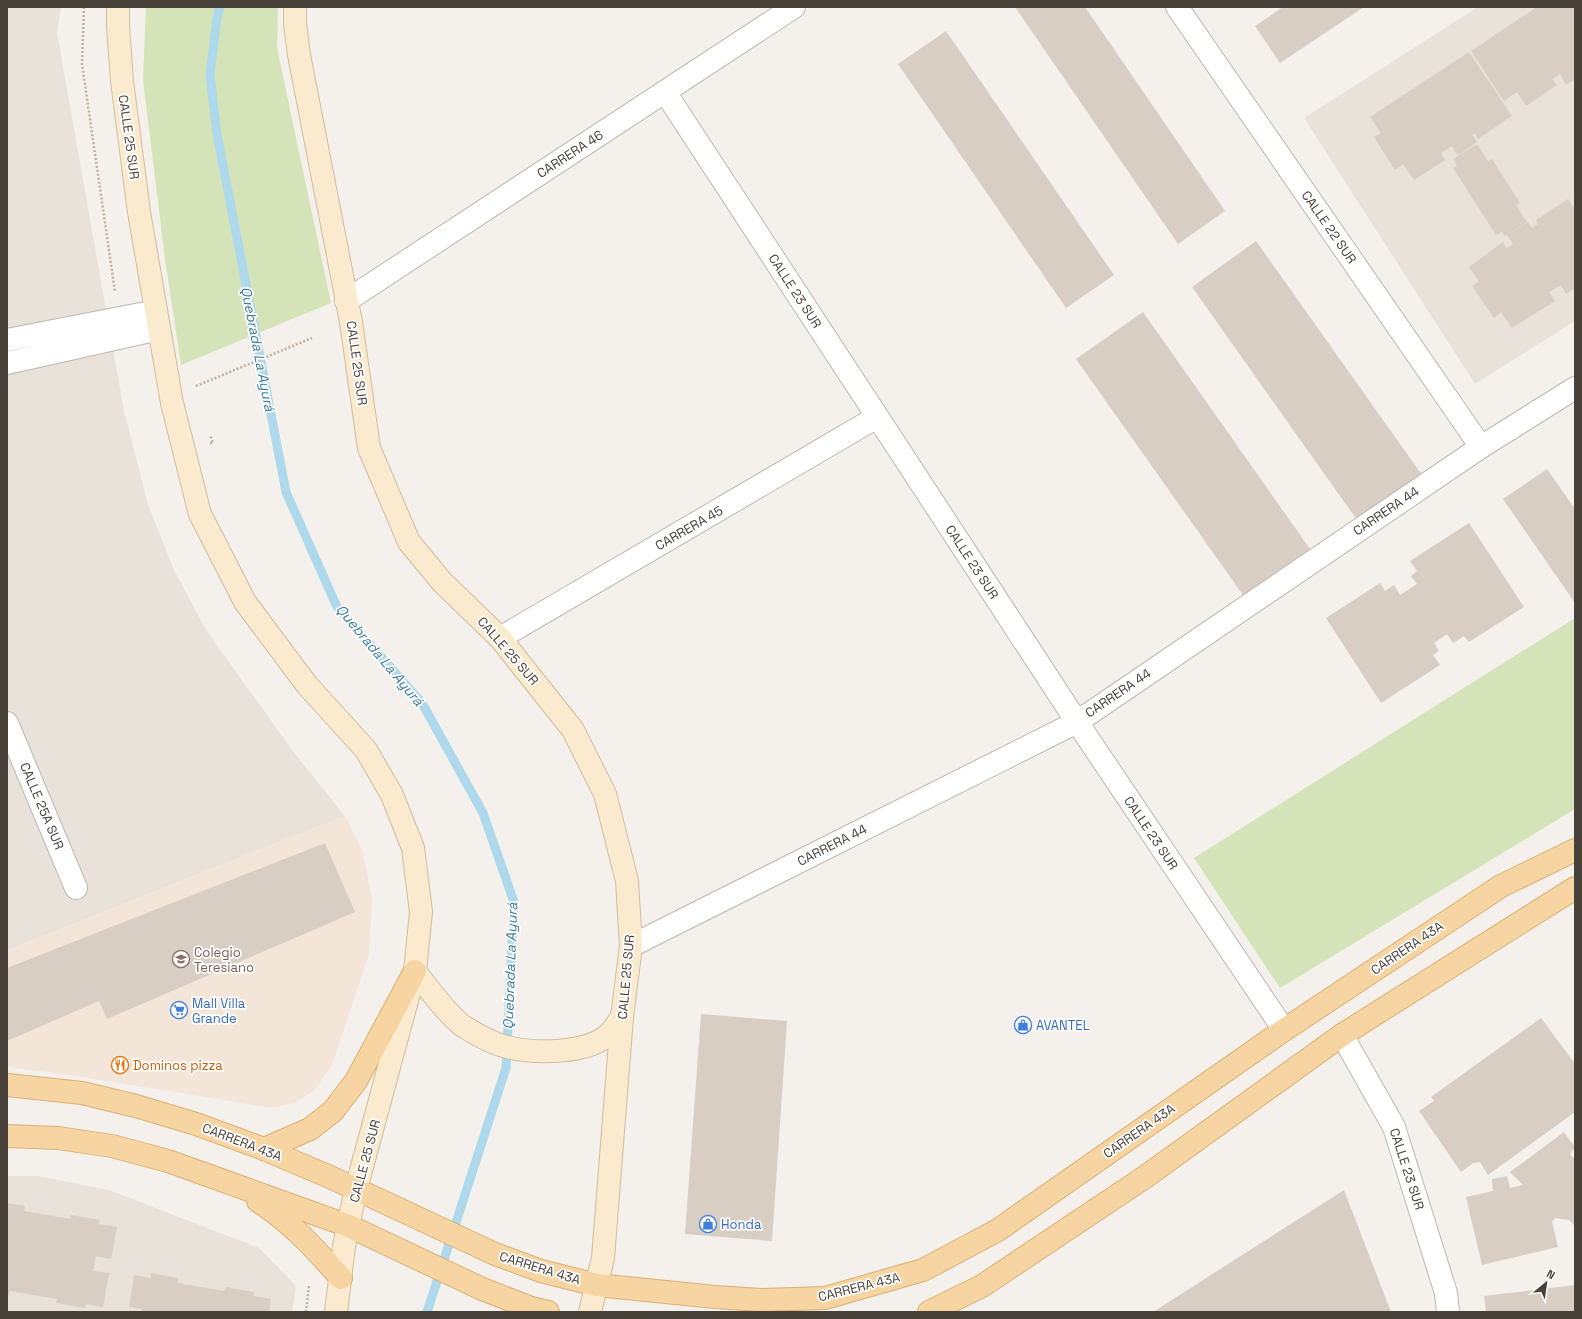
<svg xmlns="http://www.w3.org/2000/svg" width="1582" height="1319" viewBox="0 0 1582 1319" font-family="'Space Grotesk',sans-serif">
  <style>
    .residential { fill: #e8e2da }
    .commercial { fill: #f4e5d9 }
    .green { fill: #d5e4b8 }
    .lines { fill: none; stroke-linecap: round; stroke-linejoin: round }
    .stream { stroke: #aed8eb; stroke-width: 9 }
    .building { fill: #d8cec4 }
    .minor-casing { stroke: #bfb7ae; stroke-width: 24 }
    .secondary-casing { stroke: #cfbd9f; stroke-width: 24 }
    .primary-casing { stroke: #dab073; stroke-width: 24 }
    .path { stroke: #bfb1a1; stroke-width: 2.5; stroke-dasharray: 2 2; stroke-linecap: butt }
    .minor { stroke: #fff; stroke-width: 22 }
    .secondary { stroke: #faebcf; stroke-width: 22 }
    .primary { stroke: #f6d5a3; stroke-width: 22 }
    .labels { text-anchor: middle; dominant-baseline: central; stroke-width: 3.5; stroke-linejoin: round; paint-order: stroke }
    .street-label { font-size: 13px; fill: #484139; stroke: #fff }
    .education-label { font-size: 13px; fill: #785e54; stroke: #fff; text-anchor: start }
    .shop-label { font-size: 13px; fill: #366cbe; stroke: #fff; text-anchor: start }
    .food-label { font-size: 13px; fill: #c56008; stroke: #fff; text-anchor: start }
    .water-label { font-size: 14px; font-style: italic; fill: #377c9c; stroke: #fff }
  </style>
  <rect width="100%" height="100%" fill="#f4f0eb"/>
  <g class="residential">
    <polygon points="7,7 61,7 57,33 124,411 148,505 174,570 206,630 295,754 345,816 7,950"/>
    <polygon points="1478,7 1575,7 1575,321 1475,384 1304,118"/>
    <polygon points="7,1176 39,1176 109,1190 259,1248 296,1286 292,1312 7,1312"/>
  </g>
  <polygon class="commercial" points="345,816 363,852 372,899 369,954 332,1065 314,1091 294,1103 271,1108 70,1075 7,1067 7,950"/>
  <g class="green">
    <polygon points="146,7 278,7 277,48 331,303 181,365 165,259 143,80"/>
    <polygon points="1575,618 1575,809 1280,988 1194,858"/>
  </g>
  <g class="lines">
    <polyline class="stream" points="220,7 217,18 210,75 217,134 286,492 337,607 422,703 483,813 514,902 506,1068 427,1312"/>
  </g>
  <g class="building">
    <polygon points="1015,7 1085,7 1225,211 1178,244"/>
    <polygon points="1283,7 1364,7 1280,63 1255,26"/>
    <polygon points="1537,7 1575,7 1575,79 1566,85 1560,74 1552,79 1557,85 1526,106 1517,92 1504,101 1471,51"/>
    <polygon points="946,31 1114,275 1066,308 898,64"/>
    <polygon points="1469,52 1512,116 1478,139 1475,133 1472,135 1477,142 1458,155 1452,146 1441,153 1445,160 1414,180 1403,164 1395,170 1374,137 1381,133 1370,117"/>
    <polygon points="1477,144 1488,161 1492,159 1520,203 1516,205 1527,222 1505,236 1502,232 1496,235 1453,168 1457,166 1453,159"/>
    <polygon points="1568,199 1575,210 1575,288 1566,294 1561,285 1549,292 1555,301 1512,328 1501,312 1494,318 1472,286 1479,281 1469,267 1503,242 1506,248 1513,244 1507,235 1528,222 1532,228 1538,224 1536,220"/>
    <polygon points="1256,241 1422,475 1357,520 1192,287"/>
    <polygon points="1143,312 1310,549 1243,595 1076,359"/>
    <polygon points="1547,469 1575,509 1575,603 1503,499"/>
    <polygon points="1469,523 1524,607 1469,642 1464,636 1453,643 1447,634 1434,643 1439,651 1433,655 1440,665 1381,703 1326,618 1380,583 1385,591 1394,585 1400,595 1417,584 1411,576 1417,571 1410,561"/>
    <polygon points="325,843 355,912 107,1019 99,1001 7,1041 7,968"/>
    <polygon points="701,1014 787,1021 772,1241 685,1234"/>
    <polygon points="1541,1018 1575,1064 1575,1112 1488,1175 1480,1162 1473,1163 1461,1172 1419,1111 1434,1101 1431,1097"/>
    <polygon points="1564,1132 1575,1147 1570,1154 1575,1160 1575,1226 1569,1220 1556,1218 1552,1221 1558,1247 1482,1265 1466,1197 1493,1191 1492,1179 1507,1176 1510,1188 1523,1185 1510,1172"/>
    <polygon points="1344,1190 1391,1312 1153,1312"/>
    <polygon points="7,1203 25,1206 24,1211 70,1219 71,1215 100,1220 99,1224 117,1227 111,1259 96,1256 93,1271 109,1273 103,1307 86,1304 85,1308 56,1303 57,1299 10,1291 9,1295 7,1294"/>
    <polygon points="151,1273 178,1278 178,1283 224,1291 226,1287 254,1292 254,1296 271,1299 269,1312 141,1312 142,1309 129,1307 134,1275 150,1278"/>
    <polygon points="1575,1285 1575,1312 1486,1312 1484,1296"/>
  </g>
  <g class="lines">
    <g class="minor-casing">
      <g id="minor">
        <polyline points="1177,7 1481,447"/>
        <polyline points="665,92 1077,722 1284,1030"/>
        <polyline points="346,301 794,7"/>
        <polyline points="7,340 156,311"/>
        <polyline points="7,363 159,329"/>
        <polyline points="500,638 877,417"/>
        <polyline points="7,723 76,888"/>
        <polyline points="631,946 1077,722 1481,447 1575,388"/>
        <polyline points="1342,1035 1394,1127 1446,1293 1448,1312"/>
      </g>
    </g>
    <g class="secondary-casing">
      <g id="secondary">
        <polyline points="118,7 118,26 122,81 139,212 172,403 200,514 245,602 307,685 366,750 392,795 413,848 421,912 415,971 356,1189 344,1246 336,1312"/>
        <polyline points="295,7 295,24 299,55 351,322 369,448 409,542 442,582 500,638 573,730 605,794 627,881 631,946 622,1017 603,1258 590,1312"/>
        <path d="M415 971C427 987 447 1014 463 1026 474 1033 494 1044 507 1047 534 1054 588 1054 609 1034 614 1029 618 1022 622 1017"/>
      </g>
    </g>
    <g class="primary-casing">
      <g id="primary">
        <polyline points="7,1085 82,1093 136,1106 196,1124 264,1149 330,1177 495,1254 541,1271 597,1285 715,1297 761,1300 825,1298 923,1270 998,1230 1284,1030 1501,886 1575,850"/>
        <polyline points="7,1136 58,1138 112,1146 168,1161 349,1226 480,1288 531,1308 548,1312"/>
        <polyline points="264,1149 310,1129 333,1111 356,1081 415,971"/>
        <path d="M258 1201C290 1221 316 1250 341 1278"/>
        <polyline points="929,1312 982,1286 1145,1177 1342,1035 1575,888"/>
      </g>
    </g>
    <g class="path">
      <polyline points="84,7 82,64 115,292"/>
      <polyline points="196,386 312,338"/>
      <polyline points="210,443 213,443 210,435"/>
      <polyline points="306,1312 309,1285"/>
    </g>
    <use href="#minor" class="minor"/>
    <use href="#secondary" class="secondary"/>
    <use href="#primary" class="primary"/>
  </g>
  <defs>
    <g id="school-ring" transform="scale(0.9)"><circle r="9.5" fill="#fff" stroke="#8d6e63" stroke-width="1.5"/><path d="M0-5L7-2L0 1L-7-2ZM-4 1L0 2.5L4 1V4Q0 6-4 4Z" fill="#8d6e63"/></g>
    <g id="supermarket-ring" transform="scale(0.9)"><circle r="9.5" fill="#fff" stroke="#3f7fe0" stroke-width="1.5"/><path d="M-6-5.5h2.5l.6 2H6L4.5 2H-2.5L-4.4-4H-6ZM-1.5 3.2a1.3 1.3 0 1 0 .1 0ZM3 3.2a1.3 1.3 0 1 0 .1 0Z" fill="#3f7fe0"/></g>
    <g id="shop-ring" transform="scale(0.9)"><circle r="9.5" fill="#fff" stroke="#3f7fe0" stroke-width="1.5"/><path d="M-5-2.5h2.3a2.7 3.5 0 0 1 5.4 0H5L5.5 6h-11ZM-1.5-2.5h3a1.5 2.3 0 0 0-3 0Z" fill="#3f7fe0"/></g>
    <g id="restaurant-ring" transform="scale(0.9)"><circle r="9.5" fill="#fff" stroke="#e8710a" stroke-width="1.5"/><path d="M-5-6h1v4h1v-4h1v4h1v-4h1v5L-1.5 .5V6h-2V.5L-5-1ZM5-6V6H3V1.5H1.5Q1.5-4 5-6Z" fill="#e8710a"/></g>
  </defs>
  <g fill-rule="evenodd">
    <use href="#school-ring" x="181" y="959"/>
    <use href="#supermarket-ring" x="179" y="1010"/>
    <use href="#shop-ring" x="1023" y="1025"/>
    <use href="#restaurant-ring" x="120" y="1065"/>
    <use href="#shop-ring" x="708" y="1224"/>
  </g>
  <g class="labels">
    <g class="street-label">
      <text transform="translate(129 137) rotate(82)">CALLE 25 SUR</text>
      <text transform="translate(570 154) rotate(-33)">CARRERA 46</text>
      <text transform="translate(1329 227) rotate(55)">CALLE 22 SUR</text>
      <text transform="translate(795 291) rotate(57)">CALLE 23 SUR</text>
      <text transform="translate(357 363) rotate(82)">CALLE 25 SUR</text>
      <text transform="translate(1386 511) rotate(-34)">CARRERA 44</text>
      <text transform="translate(689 528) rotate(-30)">CARRERA 45</text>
      <text transform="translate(972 562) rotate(57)">CALLE 23 SUR</text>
      <text transform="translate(508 651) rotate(49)">CALLE 25 SUR</text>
      <text transform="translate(1118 693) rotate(-34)">CARRERA 44</text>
      <text transform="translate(42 806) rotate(67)">CALLE 25A SUR</text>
      <text transform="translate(1151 833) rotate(56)">CALLE 23 SUR</text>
      <text transform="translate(832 845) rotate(-27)">CARRERA 44</text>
      <text transform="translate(1407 948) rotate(-34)">CARRERA 43A</text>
      <text transform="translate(626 977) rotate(-85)">CALLE 25 SUR</text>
      <text transform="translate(1139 1131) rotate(-35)">CARRERA 43A</text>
      <text transform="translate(242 1142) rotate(21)">CARRERA 43A</text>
      <text transform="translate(365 1161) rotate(-75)">CALLE 25 SUR</text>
      <text transform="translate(1407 1169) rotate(72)">CALLE 23 SUR</text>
      <text transform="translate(540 1268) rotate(17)">CARRERA 43A</text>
      <text transform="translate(859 1287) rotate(-14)">CARRERA 43A</text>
    </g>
    <g class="education-label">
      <text x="194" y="952">Colegio<tspan x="194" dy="15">Teresiano</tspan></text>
    </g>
    <g class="shop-label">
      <text x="192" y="1003">Mall Villa<tspan x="192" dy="15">Grande</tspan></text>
      <text x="1036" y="1025">AVANTEL</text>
      <text x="721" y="1224">Honda</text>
    </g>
    <g class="food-label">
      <text x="133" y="1065">Dominos pizza</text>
    </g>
    <g class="water-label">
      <text transform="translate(258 349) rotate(79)">Quebrada La Ayurá</text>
      <text transform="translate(380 655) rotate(50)">Quebrada La Ayurá</text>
      <text transform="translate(510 966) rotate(-88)">Quebrada La Ayurá</text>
    </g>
  </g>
  <rect width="1582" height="1319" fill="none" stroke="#484139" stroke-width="16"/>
  <g transform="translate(1546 1283) rotate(29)" stroke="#ffffff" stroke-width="3" paint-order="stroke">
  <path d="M0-3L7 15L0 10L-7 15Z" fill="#484139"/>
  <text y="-6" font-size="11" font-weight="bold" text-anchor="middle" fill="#484139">N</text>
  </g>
</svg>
